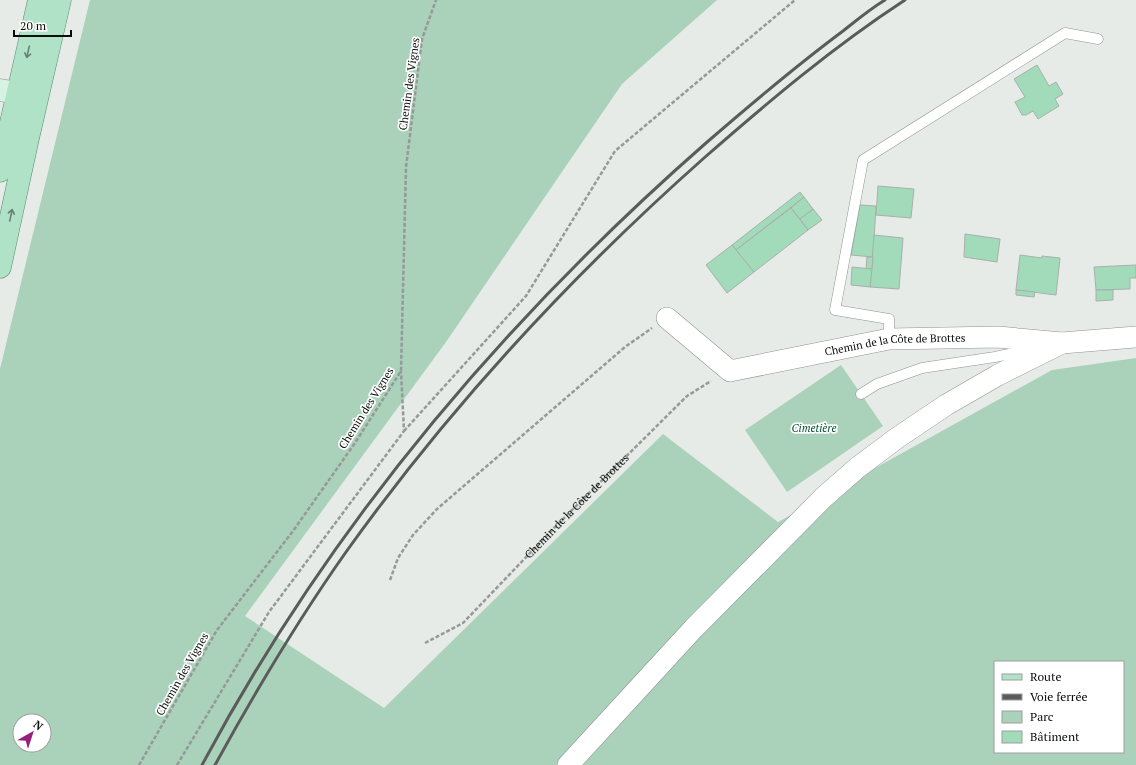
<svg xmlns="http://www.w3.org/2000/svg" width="1136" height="765" viewBox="0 0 1136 765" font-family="'PT Serif',serif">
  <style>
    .green { fill: #aad1ba; fill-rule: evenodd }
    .building { fill: #a1dbb9; stroke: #a9afab }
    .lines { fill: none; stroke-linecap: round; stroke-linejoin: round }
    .lane-casing { stroke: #8e9490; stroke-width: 11 }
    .street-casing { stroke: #8e9490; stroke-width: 22 }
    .secondary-casing { stroke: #8e9490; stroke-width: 23 }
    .primary-casing { stroke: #528b6c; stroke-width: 23 }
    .path { stroke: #959997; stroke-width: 2.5; stroke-dasharray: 4 2; stroke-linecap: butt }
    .lane { stroke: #fff; stroke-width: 10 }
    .street { stroke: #fff; stroke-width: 21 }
    .secondary { stroke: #d7f1e2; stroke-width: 22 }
    .primary { stroke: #afe2c6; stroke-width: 22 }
    .rail { stroke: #595c5a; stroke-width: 3 }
    .oneway { stroke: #658272 }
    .labels { text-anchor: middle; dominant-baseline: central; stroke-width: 3.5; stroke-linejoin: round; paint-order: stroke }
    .street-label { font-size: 11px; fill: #0b0d0c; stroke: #fff }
    .park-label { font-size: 11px; font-style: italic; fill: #054f31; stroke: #fff }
  </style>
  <rect width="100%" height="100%" fill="#e6ebe8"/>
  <g class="green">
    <path d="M90 0H717L622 84 446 342 245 616 384 708 663 434 778 522 1052 370 1136 358V765H0V369ZM995 662H1123V752H995ZM20 721H44V745H20Z"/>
    <polygon points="841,365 883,426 787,492 745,430"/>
  </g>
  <g class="building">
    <polygon points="1037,65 1049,86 1056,82 1063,94 1055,99 1059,106 1038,119 1033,111 1026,115 1022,115 1015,102 1025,97 1014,79"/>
    <polygon points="878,186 914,189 911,218 876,215"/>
    <polygon points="800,192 804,197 736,250 732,245"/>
    <polygon points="804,197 813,209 800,219 791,208"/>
    <polygon points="860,205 876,206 873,257 851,255"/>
    <polygon points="791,208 808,230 754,272 736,250"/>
    <polygon points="813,209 822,220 808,230 800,219"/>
    <polygon points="965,234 1000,239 997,262 964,257"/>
    <polygon points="874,235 903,238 899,289 870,287"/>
    <polygon points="732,245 754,272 727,293 706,265"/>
    <polygon points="1020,255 1042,258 1042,256 1060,258 1056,295 1016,290"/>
    <polygon points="867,257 873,257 872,269 866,269"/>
    <polygon points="1136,265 1136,278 1130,278 1130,289 1096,290 1094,267"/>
    <polygon points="852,267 872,269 870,287 851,285"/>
    <polygon points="1016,290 1035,292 1034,297 1016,295"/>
    <polygon points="1096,290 1113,290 1113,300 1096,301"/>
  </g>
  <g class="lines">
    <g class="lane-casing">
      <g id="lane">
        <polyline points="889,339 889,319 835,310 863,160 1065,33 1098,39"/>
        <polyline points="861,394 877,384 922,368 995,357 1037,348"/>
      </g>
    </g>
    <g class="street-casing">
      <g id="street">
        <path id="s2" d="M667 318 730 371 889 339 998 337 1062 343 1136 337"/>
        <polyline points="568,765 694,628 824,497 857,468 897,438 946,405 998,375 1062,343"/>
      </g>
    </g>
    <g class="secondary-casing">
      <polyline id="secondary" points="0,90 36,96"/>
    </g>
    <g class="primary-casing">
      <g id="primary">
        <polyline points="0,171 39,0"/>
        <polyline points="0,267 28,138 60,0"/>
      </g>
    </g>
    <g class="path">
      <polyline points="404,431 526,296 615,151 795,0"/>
      <polyline points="390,580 398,558 413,535 437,509 625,347 652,328"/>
      <path id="s1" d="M425 643 463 623 556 526 687 396 711 381"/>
      <polyline points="139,765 217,630 293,531 355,443 401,371 406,167 422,39 436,0"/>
      <polyline points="177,765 269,612 404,431 401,371"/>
    </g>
    <use href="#lane" class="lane"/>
    <use href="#street" class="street"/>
    <use href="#secondary" class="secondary"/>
    <use href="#primary" class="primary"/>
    <g class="rail">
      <path d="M202 765C329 527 504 320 706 143 751 104 796 66 843 31 857 20 870 9 885 0"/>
      <path d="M215 765C255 692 298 620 346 552 449 408 571 276 704 158 768 102 833 47 905 0"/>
    </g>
  </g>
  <defs><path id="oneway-shaft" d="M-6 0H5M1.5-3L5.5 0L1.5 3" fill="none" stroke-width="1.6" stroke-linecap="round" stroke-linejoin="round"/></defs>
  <g class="oneway">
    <use href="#oneway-shaft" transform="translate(28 52) rotate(103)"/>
    <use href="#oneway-shaft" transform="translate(11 215) rotate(-78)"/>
  </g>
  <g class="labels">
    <g class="street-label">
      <text transform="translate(409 84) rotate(-82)">Chemin des Vignes</text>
      <text stroke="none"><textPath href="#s2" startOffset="250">Chemin de la Côte de Brottes</textPath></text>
      <text transform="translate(366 408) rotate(-58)">Chemin des Vignes</text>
      <text stroke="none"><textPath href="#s1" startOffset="206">Chemin de la Côte de Brottes</textPath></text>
      <text transform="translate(182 674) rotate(-60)">Chemin des Vignes</text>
    </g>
    <g class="park-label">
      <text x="814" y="428">Cimetière</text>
    </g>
  </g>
  <rect x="994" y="661" width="130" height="92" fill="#ffffff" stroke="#9d9e9e"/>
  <rect x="1002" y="674" width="20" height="6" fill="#afe2c6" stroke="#9d9e9e"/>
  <text x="1030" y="681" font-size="12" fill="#0b0d0c">Route</text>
  <rect x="1002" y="694" width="20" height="6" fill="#595c5a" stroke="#9d9e9e"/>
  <text x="1030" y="701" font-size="12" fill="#0b0d0c">Voie ferrée</text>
  <rect x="1002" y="711" width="20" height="12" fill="#aad1ba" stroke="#9d9e9e"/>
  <text x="1030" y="721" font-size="12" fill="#0b0d0c">Parc</text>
  <rect x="1002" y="731" width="20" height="12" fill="#a1dbb9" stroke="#9d9e9e"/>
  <text x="1030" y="741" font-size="12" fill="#0b0d0c">Bâtiment</text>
  <g transform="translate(32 733) rotate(39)"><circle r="19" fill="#ffffff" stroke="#9d9e9e"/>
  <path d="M0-3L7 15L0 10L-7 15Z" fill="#96207c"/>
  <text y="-6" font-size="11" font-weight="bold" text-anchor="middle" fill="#0b0d0c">N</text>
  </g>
  <path d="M14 30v6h57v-6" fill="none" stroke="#0b0d0c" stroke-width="2"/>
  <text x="20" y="30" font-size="12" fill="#0b0d0c" stroke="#ffffff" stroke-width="3" paint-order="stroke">20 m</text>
</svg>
